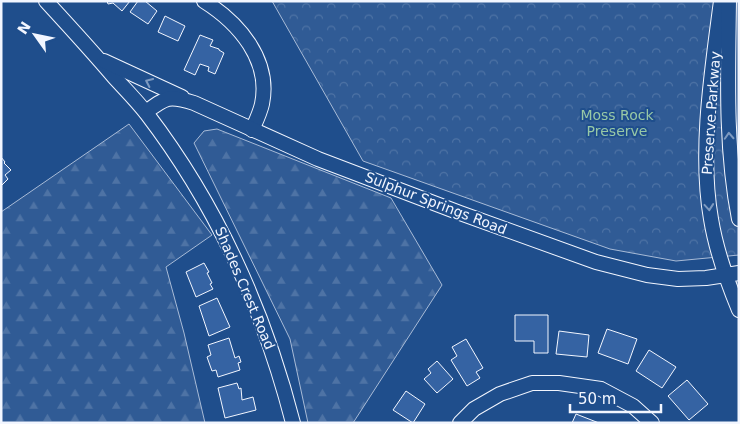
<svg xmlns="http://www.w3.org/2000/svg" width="740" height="424" viewBox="0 0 740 424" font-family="'DejaVu Sans',sans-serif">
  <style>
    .forest { fill: url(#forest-firs); stroke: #a8bbd7 }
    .park { fill: url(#park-crowns); stroke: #a8bbd7 }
    .building { fill: #3563a3; stroke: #f2f6ff }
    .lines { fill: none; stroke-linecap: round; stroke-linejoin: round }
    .minor-casing { stroke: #f2f6ff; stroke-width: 16 }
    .minor { stroke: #1f4e8c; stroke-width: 14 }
    .oneway { stroke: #7e9ac0 }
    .labels { text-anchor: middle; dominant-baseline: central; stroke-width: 4; stroke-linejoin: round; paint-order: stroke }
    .street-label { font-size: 14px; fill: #f2f6ff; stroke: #1f4e8c }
    .park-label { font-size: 14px; fill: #97c8a6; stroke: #1f4e8c }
  </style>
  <defs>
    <pattern id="forest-firs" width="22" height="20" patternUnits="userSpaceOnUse" patternTransform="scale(1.25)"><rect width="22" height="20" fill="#305b95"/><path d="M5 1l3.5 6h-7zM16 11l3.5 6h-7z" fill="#4e73a5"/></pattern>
    <pattern id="park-crowns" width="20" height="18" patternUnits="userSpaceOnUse" patternTransform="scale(1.25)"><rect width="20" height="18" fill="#305b95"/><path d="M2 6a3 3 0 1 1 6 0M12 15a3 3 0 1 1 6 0" fill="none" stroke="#4e73a5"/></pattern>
  </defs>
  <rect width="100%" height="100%" fill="#1f4e8c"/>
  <g class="forest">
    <polygon points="129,124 212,235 166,267 184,333 205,423 1,423 1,212"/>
    <polygon points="217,129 391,198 442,285 353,423 308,423 290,339 194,143 204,131"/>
  </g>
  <polygon class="park" points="272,1 739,1 739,255 676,261 610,249 363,161"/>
  <g class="building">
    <polygon points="107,1 130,1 122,11 113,3 108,4"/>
    <polygon points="138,1 145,1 157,11 148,24 130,12"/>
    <polygon points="165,16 185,26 178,41 158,32"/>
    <polygon points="200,35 213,40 210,46 219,49 219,50 224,53 215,74 208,71 209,67 200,64 195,75 184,70"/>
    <polygon points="1,157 5,162 4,163 11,170 5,175 8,179 1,186"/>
    <polygon points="204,263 209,272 207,273 212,283 210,284 213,289 196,297 186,272"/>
    <polygon points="217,298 230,327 209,336 199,306"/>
    <polygon points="515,315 548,315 548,353 534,353 534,341 515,341"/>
    <polygon points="607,329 637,339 628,364 598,353"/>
    <polygon points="559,331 589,335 587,357 556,354"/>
    <polygon points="229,338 235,358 239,356 241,362 238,363 240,370 218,377 216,370 212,371 207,357 211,355 208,345"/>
    <polygon points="466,339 483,368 476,372 480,378 467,386 451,360 457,356 452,347"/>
    <polygon points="649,350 676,367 662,388 636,371"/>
    <polygon points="437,361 453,379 437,393 424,379 431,373 428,369"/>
    <polygon points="687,380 708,404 689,420 668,396"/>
    <polygon points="237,383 239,389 241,388 242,400 253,397 256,410 225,418 218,388"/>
    <polygon points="406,391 425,404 413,423 393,410"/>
    <polygon points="576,414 599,423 572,423"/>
  </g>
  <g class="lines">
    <g class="minor-casing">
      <g id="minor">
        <path d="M46 1C69 26 92 51 114 77 125 89 137 101 147 114 218 207 264 310 293 423"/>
        <path d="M204 1C239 23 271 60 262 104 260 113 256 121 252 130"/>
        <path d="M721 1C712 70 699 151 711 219 716 250 727 281 739 310"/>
        <path d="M729 1C728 74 725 147 739 219"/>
        <polyline points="104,61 182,97"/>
        <path d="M146 112C166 97 169 95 194 103L318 159 460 213 596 262 647 275 678 279 706 278 739 273"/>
        <polyline points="460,423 474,409 500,394 532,383 559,383 601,389 633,406 652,423"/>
      </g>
    </g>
    <use href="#minor" class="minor"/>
  </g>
  <defs><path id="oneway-chevron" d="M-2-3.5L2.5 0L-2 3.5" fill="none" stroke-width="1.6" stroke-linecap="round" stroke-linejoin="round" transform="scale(1.25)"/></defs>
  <g class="oneway">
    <use href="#oneway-chevron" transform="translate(149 82) rotate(-155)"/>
    <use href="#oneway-chevron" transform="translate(729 136) rotate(-93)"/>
    <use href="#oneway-chevron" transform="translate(709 207) rotate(85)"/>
  </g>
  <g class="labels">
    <g class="street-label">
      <text transform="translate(711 113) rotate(-86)">Preserve Parkway</text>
      <text transform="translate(436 203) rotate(21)">Sulphur Springs Road</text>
      <text transform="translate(245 288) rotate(67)">Shades Crest Road</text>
    </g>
    <g class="park-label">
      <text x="617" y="115">Moss Rock<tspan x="617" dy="16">Preserve</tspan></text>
    </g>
  </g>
  <rect width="740" height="424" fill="none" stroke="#f2f6ff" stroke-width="5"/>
  <g transform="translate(35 35) rotate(303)" stroke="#1f4e8c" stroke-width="4" paint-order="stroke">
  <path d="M0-4L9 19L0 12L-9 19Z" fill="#f2f6ff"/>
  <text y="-8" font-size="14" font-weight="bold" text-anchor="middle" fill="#f2f6ff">N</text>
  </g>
  <path d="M570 404v8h91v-8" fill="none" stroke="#f2f6ff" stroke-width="2.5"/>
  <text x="578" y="404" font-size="15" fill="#f2f6ff" stroke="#1f4e8c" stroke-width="4" paint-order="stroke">50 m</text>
</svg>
